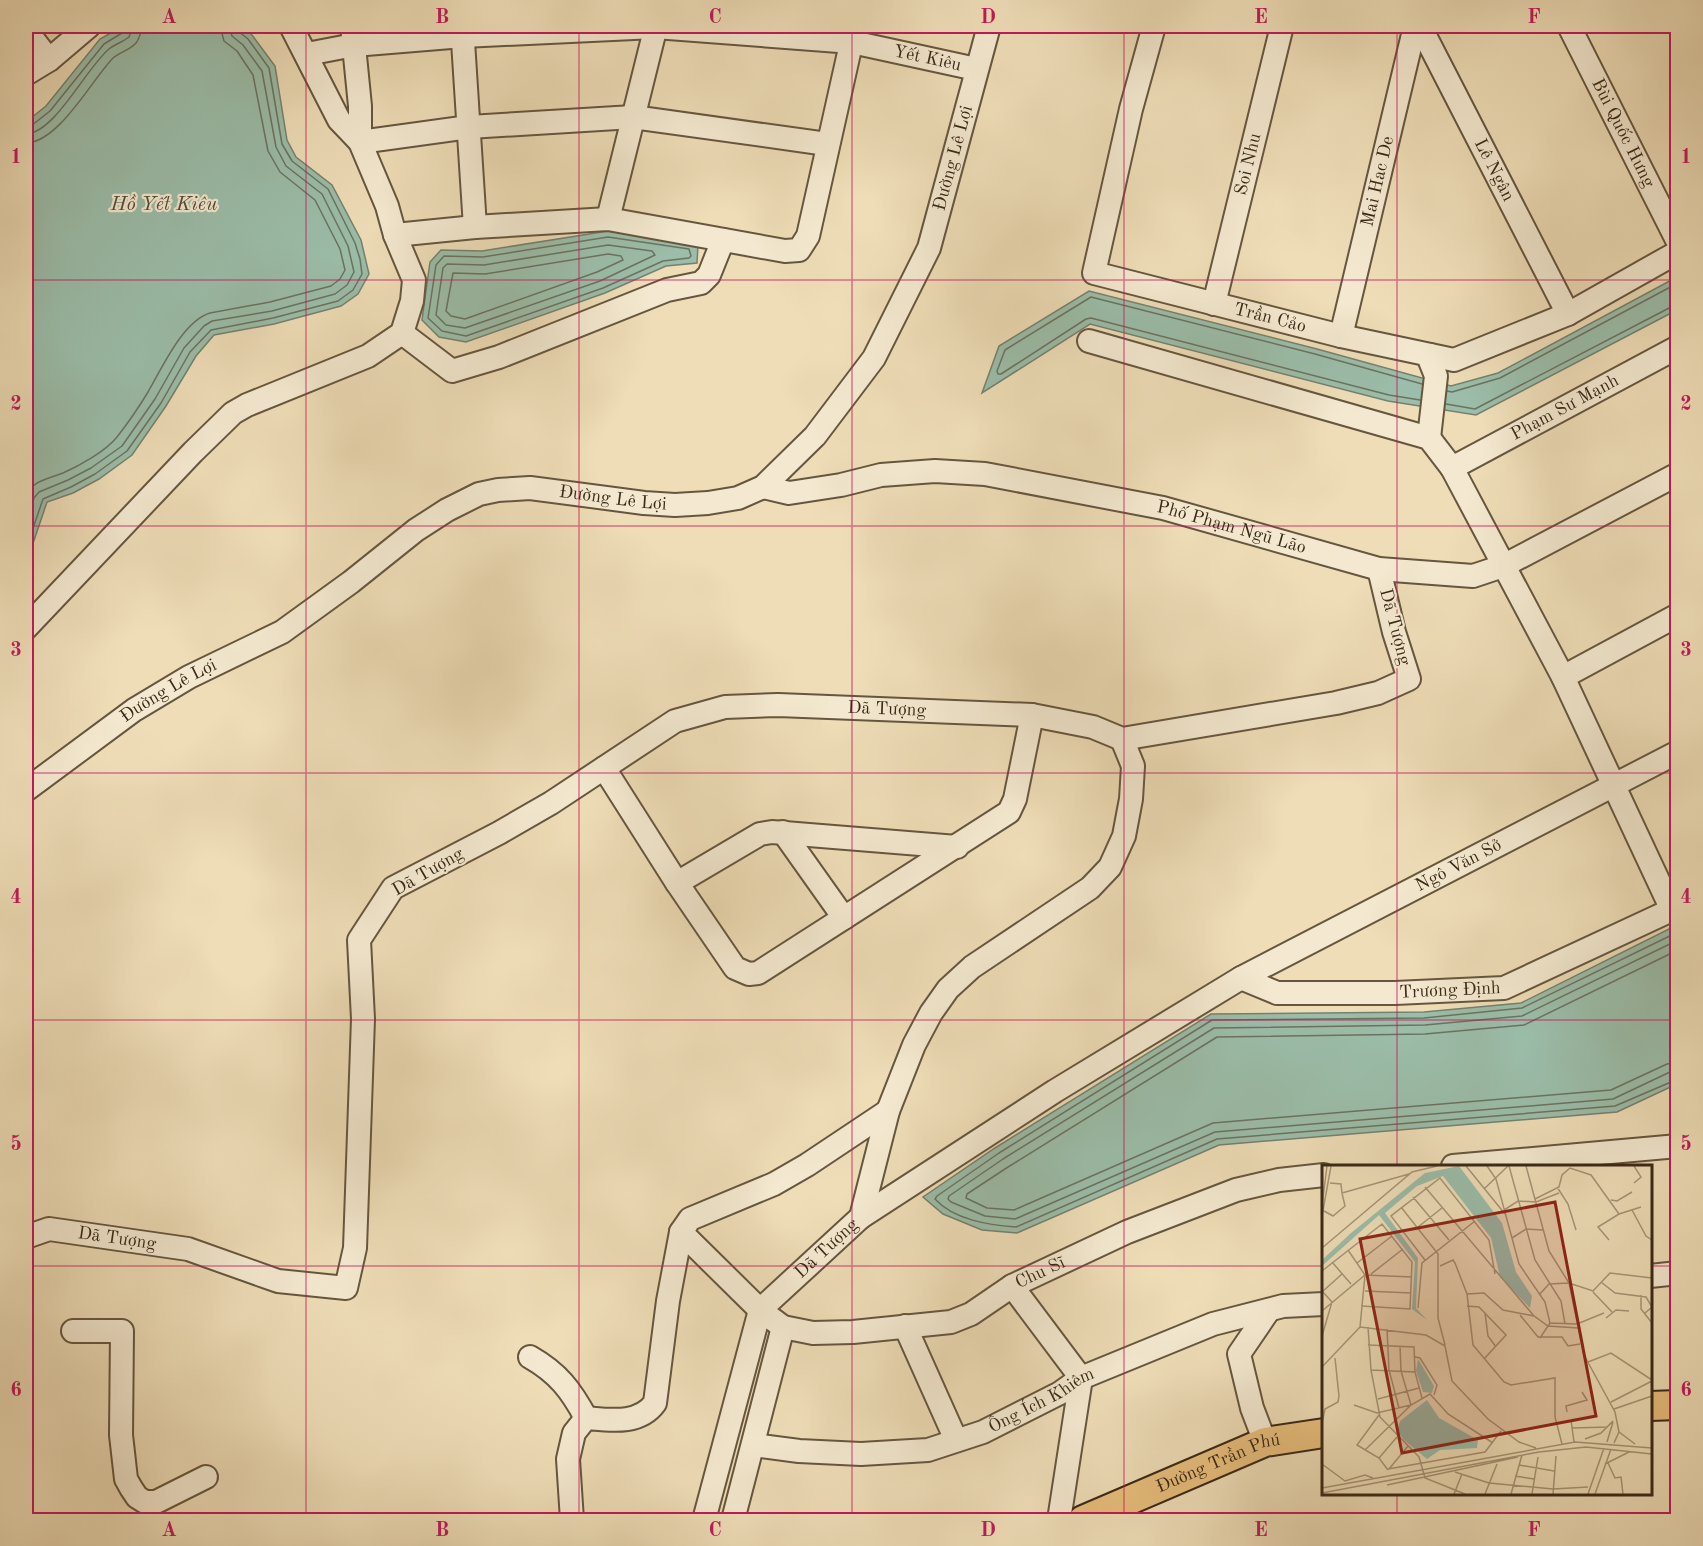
<svg xmlns="http://www.w3.org/2000/svg" width="1703" height="1546" viewBox="0 0 1703 1546" font-family="'Old Standard TT',serif">
  <style>
    .water { fill: #9bbda9; stroke: #74826f; stroke-width: 1.5 }
    .lines { fill: none; stroke-linecap: round; stroke-linejoin: round }
    .shore { stroke: #6a7360; stroke-width: 1.5 }
    .minor-casing { stroke: #66563f; stroke-width: 26 }
    .major-casing { stroke: #392917; stroke-width: 32 }
    .minor { stroke: #f4e9d0; stroke-width: 22 }
    .major { stroke: #e7be7c; stroke-width: 28 }
    .grid { fill: none; stroke: #c2185b; stroke-width: 1.5; stroke-opacity: 0.55 }
    .labels { text-anchor: middle; dominant-baseline: central; stroke-width: 4.5; stroke-linejoin: round; paint-order: stroke }
    .street-label { font-size: 18px; fill: #392917; stroke: #f4e9d0 }
    .water-label { font-size: 20px; font-style: italic; fill: #524e3c; stroke: #f4e9d0 }
    .inset-road { fill: none; stroke: #a69577; stroke-width: 1.5 }
    .view { fill: #8f2418; fill-opacity: 0.15; stroke: #8f2418; stroke-width: 3 }
    .inset-edge { fill: none; stroke: #392917; stroke-width: 3 }
    .neatline { fill: none; stroke: #c2185b; stroke-width: 2 }
    .grid-label { font-size: 20px; text-anchor: middle; font-weight: bold; fill: #c2185b }
  </style>
  <rect width="100%" height="100%" fill="#eeddb7"/>
  <filter id="stains"><feTurbulence type="fractalNoise" baseFrequency=".00333" numOctaves="4"/><feColorMatrix values="0 0 0 0 .2 0 0 0 0 .09 0 0 0 0 .02 0 0 0 .5 -.17"/></filter>
  <radialGradient id="worn" r=".72"><stop offset=".6" stop-color="#630" stop-opacity="0"/><stop offset="1" stop-color="#630" stop-opacity=".3"/></radialGradient>
  <g class="water">
    <polygon points="123,26 239,26 252,35 275,66 287,140 296,157 332,185 361,240 369,274 358,294 341,306 274,324 214,335 196,356 166,406 132,455 99,479 73,493 47,502 26,564 26,122 46,106 100,39"/>
    <polygon points="608,231 698,245 697,263 666,266 605,293 466,342 439,337 422,320 430,262 441,250 482,251"/>
    <polygon points="1677,277 1677,310 1476,415 1388,401 1090,324 982,393 999,346 1089,291 1317,349 1451,386 1498,373"/>
    <polygon points="1677,925 1677,1084 1617,1112 1219,1145 1017,1233 982,1230 943,1214 923,1197 995,1148 1211,1014 1424,1012 1521,1003"/>
  </g>
  <g class="lines">
    <g class="shore">
      <polyline points="26,127 31,126 50,111 104,44 122,33 125,26"/>
      <path d="M26 134C55 133 86 68 109 49 115 44 123 42 129 37L133 26"/>
      <path d="M26 143C59 142 91 81 113 58 120 52 130 50 136 43 140 38 141 32 142 26"/>
      <polygon points="608,237 689,249 691,256 689,258 663,261 603,288 466,336 442,331 428,318 436,265 444,256 483,257"/>
      <polygon points="608,245 652,251 655,255 600,281 465,328 446,325 436,315 443,268 447,264 484,265"/>
      <polygon points="608,254 621,256 623,260 597,272 465,319 451,316 446,311 453,273 485,274"/>
      <polyline points="1447,391 1452,392 1500,378 1678,283"/>
      <polyline points="1420,400 1389,395 1091,318 1086,319 1001,374 998,374 997,371 1005,350 1091,297 1315,354 1422,384"/>
      <polyline points="1446,404 1475,409 1673,306 1678,306"/>
      <path d="M26 496C33 480 48 479 63 473 79 466 106 451 117 437 128 423 139 407 148 392 162 368 183 321 210 313L270 302 331 286 340 279 345 270 340 249 315 200 280 172 268 151 253 75 237 51 224 41 220 26"/>
      <polyline points="26,525 34,498 39,492 68,480 91,468 122,446 155,399 184,348 204,326 212,321 272,311 335,294 347,285 354,272 348,246 322,194 286,166 276,147 262,71 243,45 232,36 229,26"/>
      <polyline points="26,549 43,499 71,487 95,474 127,451 161,403 190,352 211,330 273,318 338,301 353,290 362,274 360,259 355,243 328,189 292,161 282,144 269,68 248,39 238,31 236,26"/>
      <path d="M1678 932 1522 1008 1424 1018 1212 1020 999 1153 937 1196 935 1199C954 1220 989 1225 1016 1227L1217 1139 1615 1106 1678 1079"/>
      <polyline points="1678,940 1522,1016 1425,1025 1214,1028 1003,1159 949,1196 948,1199 951,1202 985,1216 1015,1219 1215,1132 1613,1099 1670,1072 1678,1071"/>
      <polyline points="1678,950 1524,1025 1425,1034 1217,1037 1008,1167 967,1194 966,1198 987,1208 1014,1210 1213,1123 1611,1090 1667,1064 1678,1062"/>
    </g>
    <g class="minor-casing">
      <g id="minor">
        <polyline points="352,26 360,106 360,142 469,127 633,117 827,144"/>
        <polyline points="462,26 475,227"/>
        <path id="s1" d="M1154 26 1131 109 1094 273 1341 336 1454 360 1568 314 1678 252"/>
        <path id="s2" d="M1420 26 1568 314"/>
        <path id="s3" d="M1569 26 1678 242"/>
        <polyline points="26,30 49,60"/>
        <path id="s4" d="M307 54 354 45 463 36 655 27 852 42 976 69"/>
        <polyline points="26,74 49,60 89,26"/>
        <polyline points="608,219 656,26"/>
        <polyline points="395,235 475,227 608,219 785,251 799,250 808,236 855,26"/>
        <path id="s5" d="M1214 304 1282 26"/>
        <polyline points="402,333 452,371 499,357 667,290 701,283 709,275 723,240"/>
        <path id="s6" d="M1341 336 1415 26"/>
        <polyline points="1089,341 1429,438 1452,468 1563,677 1672,910"/>
        <polyline points="1429,438 1436,376 1430,361 1430,355"/>
        <path id="s7" d="M1452 468 1678 347"/>
        <path id="s8" d="M763 487 789 493 841 485 881 475 935 471 985 474 1163 508 1379 569 1473 576 1503 566 1678 474"/>
        <polyline points="26,628 193,452 233,413 247,405 368,356 402,333 412,301 414,280 395,235 387,206 360,142 339,120 291,26"/>
        <polyline points="1563,677 1678,615"/>
        <polyline points="604,768 677,883 735,968 749,974 758,973 1009,812 1015,799 1032,715"/>
        <path id="s9" d="M26 790 134 710 189 677 282 632 351 582 416 530 447 510 479 494 498 490 530 488 644 503 675 505 708 503 738 498 763 487 815 436 874 358 929 248 989 26"/>
        <polyline points="783,832 844,918"/>
        <polyline points="677,883 760,834 772,832 957,847"/>
        <path id="s10" d="M1241 978 1277 993H1395L1504 988 1678 907"/>
        <polyline points="1453,1166 1678,1146"/>
        <path id="s11" d="M861 1217 1055 1091 1241 978 1678 752"/>
        <path id="s12" d="M681 1232 760 1310 783 1327 813 1333 853 1332 951 1322 971 1314 1012 1286 1127 1232 1236 1190 1279 1180 1324 1175"/>
        <path id="s13" d="M26 1237 49 1229 188 1249 278 1281 346 1288 355 1248 363 1019 359 940 393 888 499 833 551 803 675 721 725 707 778 705 1032 715 1093 727 1122 739 1336 703 1378 693 1409 679 1394 632 1379 569"/>
        <polyline points="1650,1276 1678,1273"/>
        <polyline points="1012,1286 1081,1378 1059,1520"/>
        <polyline points="905,1326 956,1440"/>
        <polyline points="73,1331 122,1331 121,1435 126,1479 131,1488 137,1497 145,1502 156,1502 206,1477"/>
        <path d="M530 1357C558 1373 571 1390 586 1418"/>
        <polyline points="1265,1442 1252,1408 1239,1354 1269,1310"/>
        <path id="s14" d="M753 1445 799 1451 861 1454 928 1450 983 1432 1060 1393 1081 1378 1213 1324 1283 1306 1324 1304"/>
        <path d="M572 1520 568 1459 574 1433 586 1418C610 1420 639 1425 655 1403L668 1301 681 1232 690 1219 774 1184 807 1165 888 1111"/>
        <path id="s15" d="M704 1520 760 1310 861 1217 888 1111 914 1045 931 1013 948 989 972 967 1090 888 1110 867 1124 836 1131 799 1133 766 1122 739"/>
        <polyline points="733,1520 783,1327"/>
      </g>
    </g>
    <g class="major-casing">
      <g id="major">
        <polyline points="1650,1406 1678,1405"/>
        <path id="s16" d="M1083 1520 1265 1442 1324 1433"/>
      </g>
    </g>
    <use href="#minor" class="minor"/>
    <use href="#major" class="major"/>
  </g>
  <path class="grid" d="M306 26V1520M579 26V1520M852 26V1520M1124 26V1520M1397 26V1166M26 280H1678M26 526H1678M26 773H1678M26 1020H1678M26 1266H1324M1650 1266H1678M1397 1494V1520"/>
  <g class="labels">
    <g class="street-label">
      <text stroke="none"><textPath href="#s4" startOffset="624">Yết Kiêu</textPath></text>
      <text stroke="none"><textPath href="#s3" startOffset="120">Bùi Quốc Hưng</textPath></text>
      <text stroke="none"><textPath href="#s9" startOffset="1218">Đường Lê Lợi</textPath></text>
      <text stroke="none"><textPath href="#s5" startOffset="144">Soi Nhu</textPath></text>
      <text stroke="none"><textPath href="#s2" startOffset="162">Lê Ngân</textPath></text>
      <text stroke="none"><textPath href="#s6" startOffset="159">Mai Hac De</textPath></text>
      <text stroke="none"><textPath href="#s1" startOffset="436">Trần Cảo</textPath></text>
      <text stroke="none"><textPath href="#s7" startOffset="128">Phạm Sư Mạnh</textPath></text>
      <text stroke="none"><textPath href="#s9" startOffset="678">Đường Lê Lợi</textPath></text>
      <text stroke="none"><textPath href="#s8" startOffset="477">Phố Phạm Ngũ Lão</textPath></text>
      <text transform="translate(1395 627) rotate(75)">Dã Tượng</text>
      <text stroke="none"><textPath href="#s9" startOffset="174">Đường Lê Lợi</textPath></text>
      <text stroke="none"><textPath href="#s13" startOffset="1282">Dã Tượng</textPath></text>
      <text stroke="none"><textPath href="#s11" startOffset="694">Ngô Văn Sở</textPath></text>
      <text transform="translate(428 872) rotate(-30)">Dã Tượng</text>
      <text stroke="none"><textPath href="#s10" startOffset="212">Trương Định</textPath></text>
      <text stroke="none"><textPath href="#s13" startOffset="93">Dã Tượng</textPath></text>
      <text stroke="none"><textPath href="#s15" startOffset="308">Dã Tượng</textPath></text>
      <text stroke="none"><textPath href="#s12" startOffset="411">Chu Sĩ</textPath></text>
      <text stroke="none"><textPath href="#s14" startOffset="300">Ông Ích Khiêm</textPath></text>
      <text stroke="none"><textPath href="#s16" startOffset="147">Đường Trần Phú</textPath></text>
    </g>
    <g class="water-label">
      <text x="164" y="205">Hồ Yết Kiêu</text>
    </g>
  </g>
  <g transform="translate(1322 1165)">
    <rect width="330" height="330" fill="#eeddb7"/>
    <path d="M137 1 180 58 194 107 210 131 208 143 178 112 169 73 121 11 95 21 63 48 96 93 94 143 105 155 90 144 93 97 57 50 0 101V95L29 68 103 8ZM96 194 112 221 110 228 101 227 94 206ZM105 235 117 253 156 275 155 283 118 285 105 294 82 275 75 266 78 256Z" fill="#9bbda9"/>
    <path class="inset-road" d="M144 1 183 49M165 1 174 14 197 99 223 137 228 158 218 173M187 1 213 95 239 136 243 159M204 1 227 86 247 118 262 190 293 247 297 267 292 278M312 1 319 12 312 18M8 18 19 19 20 28 87 9M103 22 212 151M235 22 246 39 254 65M162 24 186 1M91 32 127 75M213 34 237 22 240 10 248 3 269 10 297 49M289 35 295 36 310 27M0 40 5 1M79 42 116 89V153L123 180M182 45 196 36 214 37 237 28M310 45 324 71 330 75M2 46 11 51 23 41 20 28M0 51 9 1M96 62 120 43M190 73 204 64 221 65M287 75 276 62 297 49 319 42M0 83 90 7 115 1M26 85 43 110 38 162M103 95 69 51 118 13 167 75 173 109M10 97 29 119M35 98 70 71M118 101 131 95 133 98 145 129 151 180 182 217 189 220 233 213V252L240 279M0 106 60 59 90 97 88 144 39 141M49 109 81 84M279 117 293 128 324 132 330 142 323 148M0 126 10 137 0 171M43 126 89 128M0 127 20 109M271 127 290 147M145 129 162 128 181 145 212 151 226 161 256 163M217 130 227 119 247 118 271 126 288 108 330 113M319 130V144L330 158M145 141 157 142 184 170 162 194M96 143 100 98 153 56M0 146 43 110 90 112M163 148 166 171 174 182M198 150 216 172H240L246 181 258 179M284 153 294 145 307 146M228 158 255 159 282 148M46 162 49 205 58 252 97 292 103 313 143 329M65 164 67 205 77 243M46 180 92 182 93 207 100 233M93 192 98 193 115 220 112 230M266 197 289 188 330 215M0 202 38 162 104 170 123 181 130 216 166 254 197 277 214 283M49 205 93 207M56 234 97 223M289 237 330 216M32 240 55 248 89 240 79 206 78 181M292 244 330 231M245 247 244 241 265 235 260 227M57 250 35 280 57 293 66 305M249 255 252 277M0 258 3 244 16 237 17 231 13 193M250 263 286 262M297 267 313 279M263 274 279 268 291 256M285 277 291 257M43 285 89 240 108 229 126 249 171 278M57 293 75 272M286 298 293 313 299 312 301 329M0 299 23 316 43 310 51 313M283 299 307 287M197 300 232 306M66 304 163 287 179 266M67 304 86 281M133 307 167 318 231 324 266 322M193 311 212 314M65 320 196 292M0 323 253 277 330 283M0 328 217 287 264 282 330 289M132 329 140 309M163 329 175 299M189 329 200 290M210 329 216 292M231 329 234 291M266 329 282 283M273 329 289 284"/>
    <path class="view" d="M233 37 274 251 80 288 38 74Z"/>
    <rect width="330" height="330" class="inset-edge"/>
  </g>
  <rect width="1703" height="1546" fill="none" stroke="#eeddb7" stroke-width="66"/>
  <rect x="33" y="33" width="1637" height="1480" class="neatline"/>
  <g class="grid-label">
    <text x="169" y="23">A</text>
    <text x="442" y="23">B</text>
    <text x="715" y="23">C</text>
    <text x="988" y="23">D</text>
    <text x="1261" y="23">E</text>
    <text x="1534" y="23">F</text>
    <text x="16" y="163">1</text>
    <text x="1686" y="163">1</text>
    <text x="16" y="410">2</text>
    <text x="1686" y="410">2</text>
    <text x="16" y="656">3</text>
    <text x="1686" y="656">3</text>
    <text x="16" y="903">4</text>
    <text x="1686" y="903">4</text>
    <text x="16" y="1150">5</text>
    <text x="1686" y="1150">5</text>
    <text x="16" y="1396">6</text>
    <text x="1686" y="1396">6</text>
    <text x="169" y="1536">A</text>
    <text x="442" y="1536">B</text>
    <text x="715" y="1536">C</text>
    <text x="988" y="1536">D</text>
    <text x="1261" y="1536">E</text>
    <text x="1534" y="1536">F</text>
  </g>
  <rect width="100%" height="100%" filter="url(#stains)"/>
  <rect width="100%" height="100%" fill="url(#worn)"/>
</svg>
